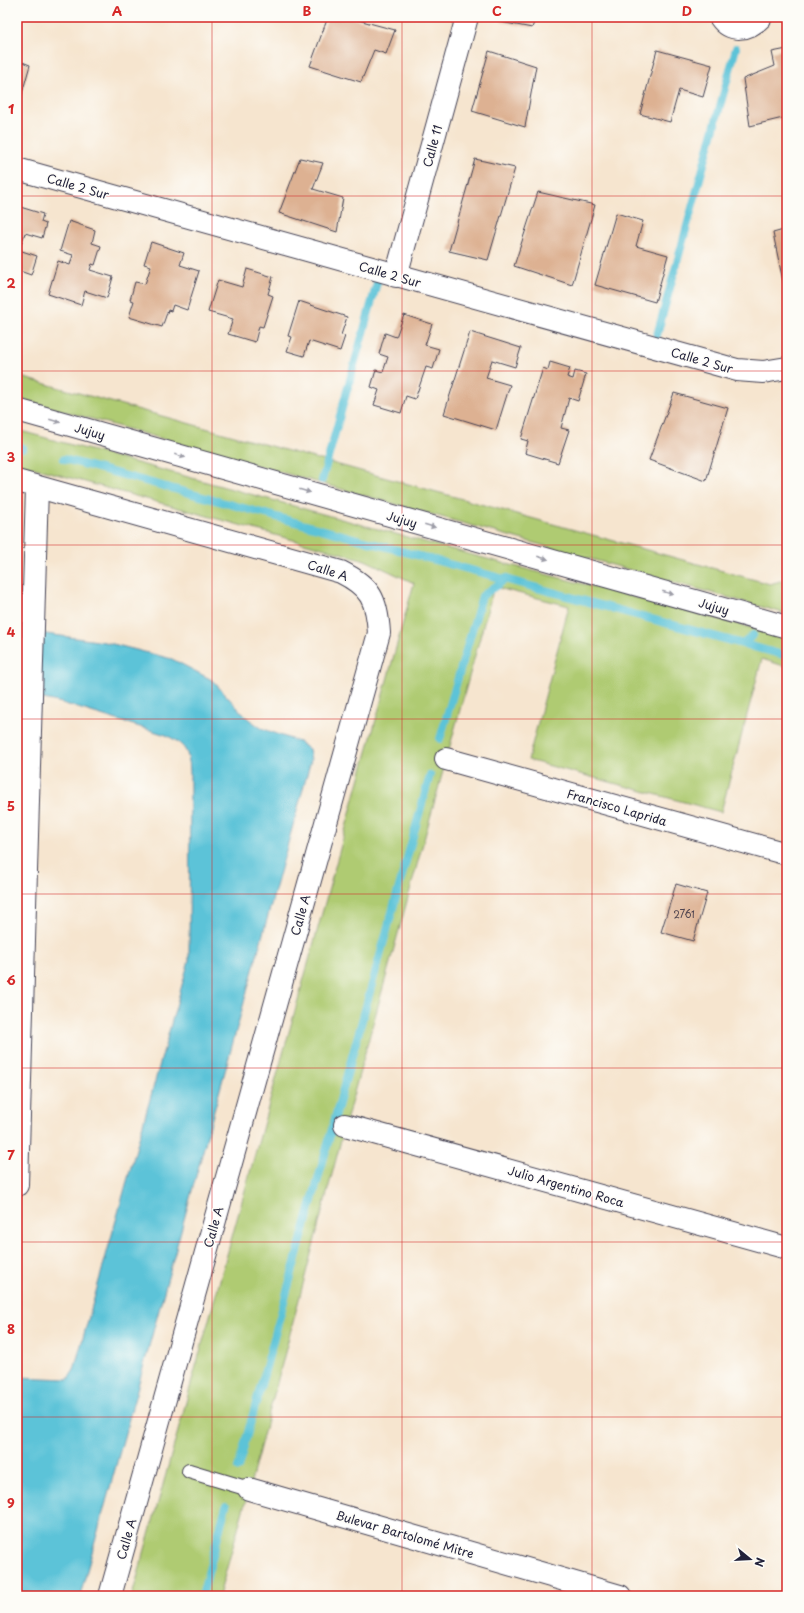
<svg xmlns="http://www.w3.org/2000/svg" width="804" height="1613" viewBox="0 0 804 1613" font-family="'Playpen Sans',sans-serif">
  <style>
    .green { fill: #afcb72; stroke: #687656 }
    .water { fill: #5bc3d8; stroke: #3e728a }
    .lines { fill: none; stroke-linecap: round; stroke-linejoin: round }
    .stream { stroke: #5bc3d8; stroke-width: 8 }
    .building { fill: #ddb192 }
    .service-casing { stroke: #423f51; stroke-width: 16 }
    .minor-casing { stroke: #423f51; stroke-width: 24 }
    .tertiary-casing { stroke: #423f51; stroke-width: 24 }
    .service { stroke: #fff; stroke-width: 14 }
    .minor { stroke: #fff; stroke-width: 22 }
    .tertiary { stroke: #fff; stroke-width: 22 }
    .oneway { fill: #9c9ca7 }
    .grid { fill: none; stroke: #d62828; stroke-width: 1; stroke-opacity: 0.55 }
    .labels { text-anchor: middle; dominant-baseline: central; stroke-width: 3; stroke-linejoin: round; paint-order: stroke }
    .number-label { font-size: 10px; fill: #514651 }
    .street-label { font-size: 12px; fill: #22223b; stroke: #fdfcf7 }
    .neatline { fill: none; stroke: #d62828; stroke-width: 1.5 }
    .grid-label { font-size: 13px; text-anchor: middle; font-weight: bold; fill: #d62828 }
  </style>
  <rect width="100%" height="100%" fill="#fdfcf7"/>
  <filter id="ink" filterUnits="userSpaceOnUse"><feTurbulence type="fractalNoise" baseFrequency=".025" numOctaves="2"/><feDisplacementMap in="SourceGraphic" scale="8" xChannelSelector="R" yChannelSelector="G"/><feConvolveMatrix kernelMatrix="1 2 1 2 8 2 1 2 1" color-interpolation-filters="sRGB"/></filter>
  <filter id="wash" filterUnits="userSpaceOnUse"><feTurbulence type="fractalNoise" baseFrequency=".012" numOctaves="4" result="noise"/><feDisplacementMap in="SourceGraphic" scale="16" xChannelSelector="R" yChannelSelector="G"/><feGaussianBlur stdDeviation="0.9" result="paint"/><feColorMatrix in="noise" values="0 0 0 0 0 0 0 0 0 0 0 0 0 0 0 0 0 1.4 0 .05"/><feComposite in="paint" operator="in"/></filter>
  <g filter="url(#wash)">
    <rect width="100%" height="100%" fill="#f6e5cf"/>
    <g class="green">
      <polygon points="17,376 770,584 787,579 787,614 17,398"/>
      <polygon points="17,430 476,556 787,637 787,667 762,659 721,812 528,760 569,606 494,587 345,1125 249,1489 219,1596 132,1596 414,583 365,560 17,463"/>
    </g>
    <path class="water" d="M17 630 105 642 172 659 212 680 246 717 261 728 299 742 309 749 311 760 80 1596H17V1377L68 1379 74 1370 189 960 190 773C189 750 185 745 166 735L62 703 17 693Z"/>
    <g class="lines">
      <g class="stream">
        <polyline points="654,346 736,48"/>
        <polyline points="17,446 23,448"/>
        <polyline points="64,459 787,656"/>
        <polyline points="322,480 380,272"/>
        <polyline points="744,643 753,635"/>
        <polyline points="440,739 482,596 507,578"/>
        <polyline points="238,1468 430,775"/>
        <polyline points="202,1596 226,1506"/>
      </g>
    </g>
    <g id="blocks">
      <g class="building">
        <polygon points="328,17 347,17 395,30 386,54 374,50 361,82 310,66"/>
        <polygon points="502,17 536,17 532,28 501,22"/>
        <polygon points="787,49 787,117 750,126 743,79 775,66 772,52"/>
        <polygon points="657,50 712,65 703,97 679,90 670,122 640,114"/>
        <polygon points="489,51 536,66 525,127 472,111"/>
        <polygon points="17,60 30,65 17,111"/>
        <polygon points="300,158 323,163 313,189 343,198 337,232 279,213"/>
        <polygon points="475,159 515,168 488,260 449,251"/>
        <polygon points="538,192 595,205 572,285 514,266"/>
        <polygon points="17,206 43,214 41,222 46,224 42,238 25,233 19,250 37,256 31,275 17,270"/>
        <polygon points="616,213 643,221 636,246 668,255 655,302 595,285"/>
        <polygon points="69,221 95,230 92,243 101,246 95,265 92,264 90,270 113,277 107,298 85,291 81,305 48,294 58,261 70,265 73,255 60,251"/>
        <polygon points="787,229 787,295 786,296 773,233"/>
        <polygon points="151,242 184,253 180,265 199,271 187,310 173,305 171,311 168,310 162,327 129,317 134,301 130,300 135,282 145,284 151,266 144,264"/>
        <polygon points="247,269 273,277 268,294 273,296 263,327 259,326 255,342 228,334 233,319 208,312 218,280 242,287"/>
        <polygon points="299,301 347,317 341,335 345,336 340,351 309,341 304,356 287,351 292,337 288,336"/>
        <polygon points="404,315 432,324 425,345 439,349 433,369 426,367 415,399 406,396 401,413 374,405 379,390 371,387 376,370 383,372 388,357 379,354 385,333 396,337"/>
        <polygon points="470,332 521,348 515,367 492,360 486,378 510,385 496,430 444,414"/>
        <polygon points="550,362 570,368 567,377 573,379 575,371 586,374 578,401 569,398 561,428 569,430 558,463 525,453 528,441 521,439 543,368 548,370"/>
        <polygon points="674,393 728,408 706,481 649,460"/>
        <polygon points="676,884 707,893 693,941 661,932"/>
      </g>
    </g>
  </g>
  <g filter="url(#ink)">
    <use href="#blocks" fill-opacity="0" stroke="#423f51" stroke-width="1"/>
    <g class="lines">
      <g class="service-casing">
        <polyline id="service" points="189,1471 249,1489"/>
      </g>
      <g class="minor-casing">
        <g id="minor">
          <path d="M720 17C731 33 749 30 761 17"/>
          <polyline points="17,169 737,370 763,372 787,368"/>
          <polyline points="396,276 467,17"/>
          <path d="M17 481 341 572C371 587 377 600 379 633L110 1596"/>
          <polyline points="446,759 787,854"/>
          <polyline points="345,1125 787,1248"/>
          <polyline points="17,1185 37,487"/>
          <polyline points="249,1489 620,1596"/>
        </g>
      </g>
      <g class="tertiary-casing">
        <polyline id="tertiary" points="17,410 787,627"/>
      </g>
      <use href="#service" class="service"/>
      <use href="#minor" class="minor"/>
      <use href="#tertiary" class="tertiary"/>
    </g>
    <defs><path id="oneway-solid" d="M-6-.8H1V-3.2L6.5 0L1 3.2V.8H-6Z"/></defs>
    <g class="oneway">
      <use href="#oneway-solid" transform="translate(55 421) rotate(16)"/>
      <use href="#oneway-solid" transform="translate(180 456) rotate(16)"/>
      <use href="#oneway-solid" transform="translate(305 491) rotate(16)"/>
      <use href="#oneway-solid" transform="translate(430 526) rotate(16)"/>
      <use href="#oneway-solid" transform="translate(543 558) rotate(16)"/>
      <use href="#oneway-solid" transform="translate(668 593) rotate(16)"/>
    </g>
  </g>
  <path class="grid" d="M212 17V1596M402 17V1596M592 17V1596M17 196H787M17 371H787M17 545H787M17 719H787M17 894H787M17 1068H787M17 1242H787M17 1417H787"/>
  <g class="labels">
    <g class="number-label">
      <text x="684" y="913">2761</text>
    </g>
    <g class="street-label">
      <text transform="translate(432 146) rotate(-75)">Calle 11</text>
      <text transform="translate(78 186) rotate(16)">Calle 2 Sur</text>
      <text transform="translate(390 274) rotate(16)">Calle 2 Sur</text>
      <text transform="translate(702 360) rotate(16)">Calle 2 Sur</text>
      <text transform="translate(90 431) rotate(16)">Jujuy</text>
      <text transform="translate(402 519) rotate(16)">Jujuy</text>
      <text transform="translate(328 570) rotate(18)">Calle A</text>
      <text transform="translate(714 606) rotate(16)">Jujuy</text>
      <text transform="translate(617 807) rotate(16)">Francisco Laprida</text>
      <text transform="translate(300 915) rotate(-74)">Calle A</text>
      <text transform="translate(566 1186) rotate(16)">Julio Argentino Roca</text>
      <text transform="translate(213 1227) rotate(-74)">Calle A</text>
      <text transform="translate(405 1534) rotate(16)">Bulevar Bartolomé Mitre</text>
      <text transform="translate(126 1539) rotate(-74)">Calle A</text>
    </g>
  </g>
  <rect width="804" height="1613" fill="none" stroke="#fdfcf7" stroke-width="44"/>
  <g transform="translate(750 1559) rotate(108)" stroke="#fdfcf7" stroke-width="3" paint-order="stroke">
  <path d="M0-3L7 15L0 10L-7 15Z" fill="#22223b"/>
  <text y="-6" font-size="11" font-weight="bold" text-anchor="middle" fill="#22223b">N</text>
  </g>
  <rect x="22" y="22" width="760" height="1569" class="neatline"/>
  <g class="grid-label">
    <text x="117" y="16">A</text>
    <text x="307" y="16">B</text>
    <text x="497" y="16">C</text>
    <text x="687" y="16">D</text>
    <text x="11" y="114">1</text>
    <text x="11" y="288">2</text>
    <text x="11" y="462">3</text>
    <text x="11" y="637">4</text>
    <text x="11" y="811">5</text>
    <text x="11" y="985">6</text>
    <text x="11" y="1160">7</text>
    <text x="11" y="1334">8</text>
    <text x="11" y="1508">9</text>
  </g>
</svg>
